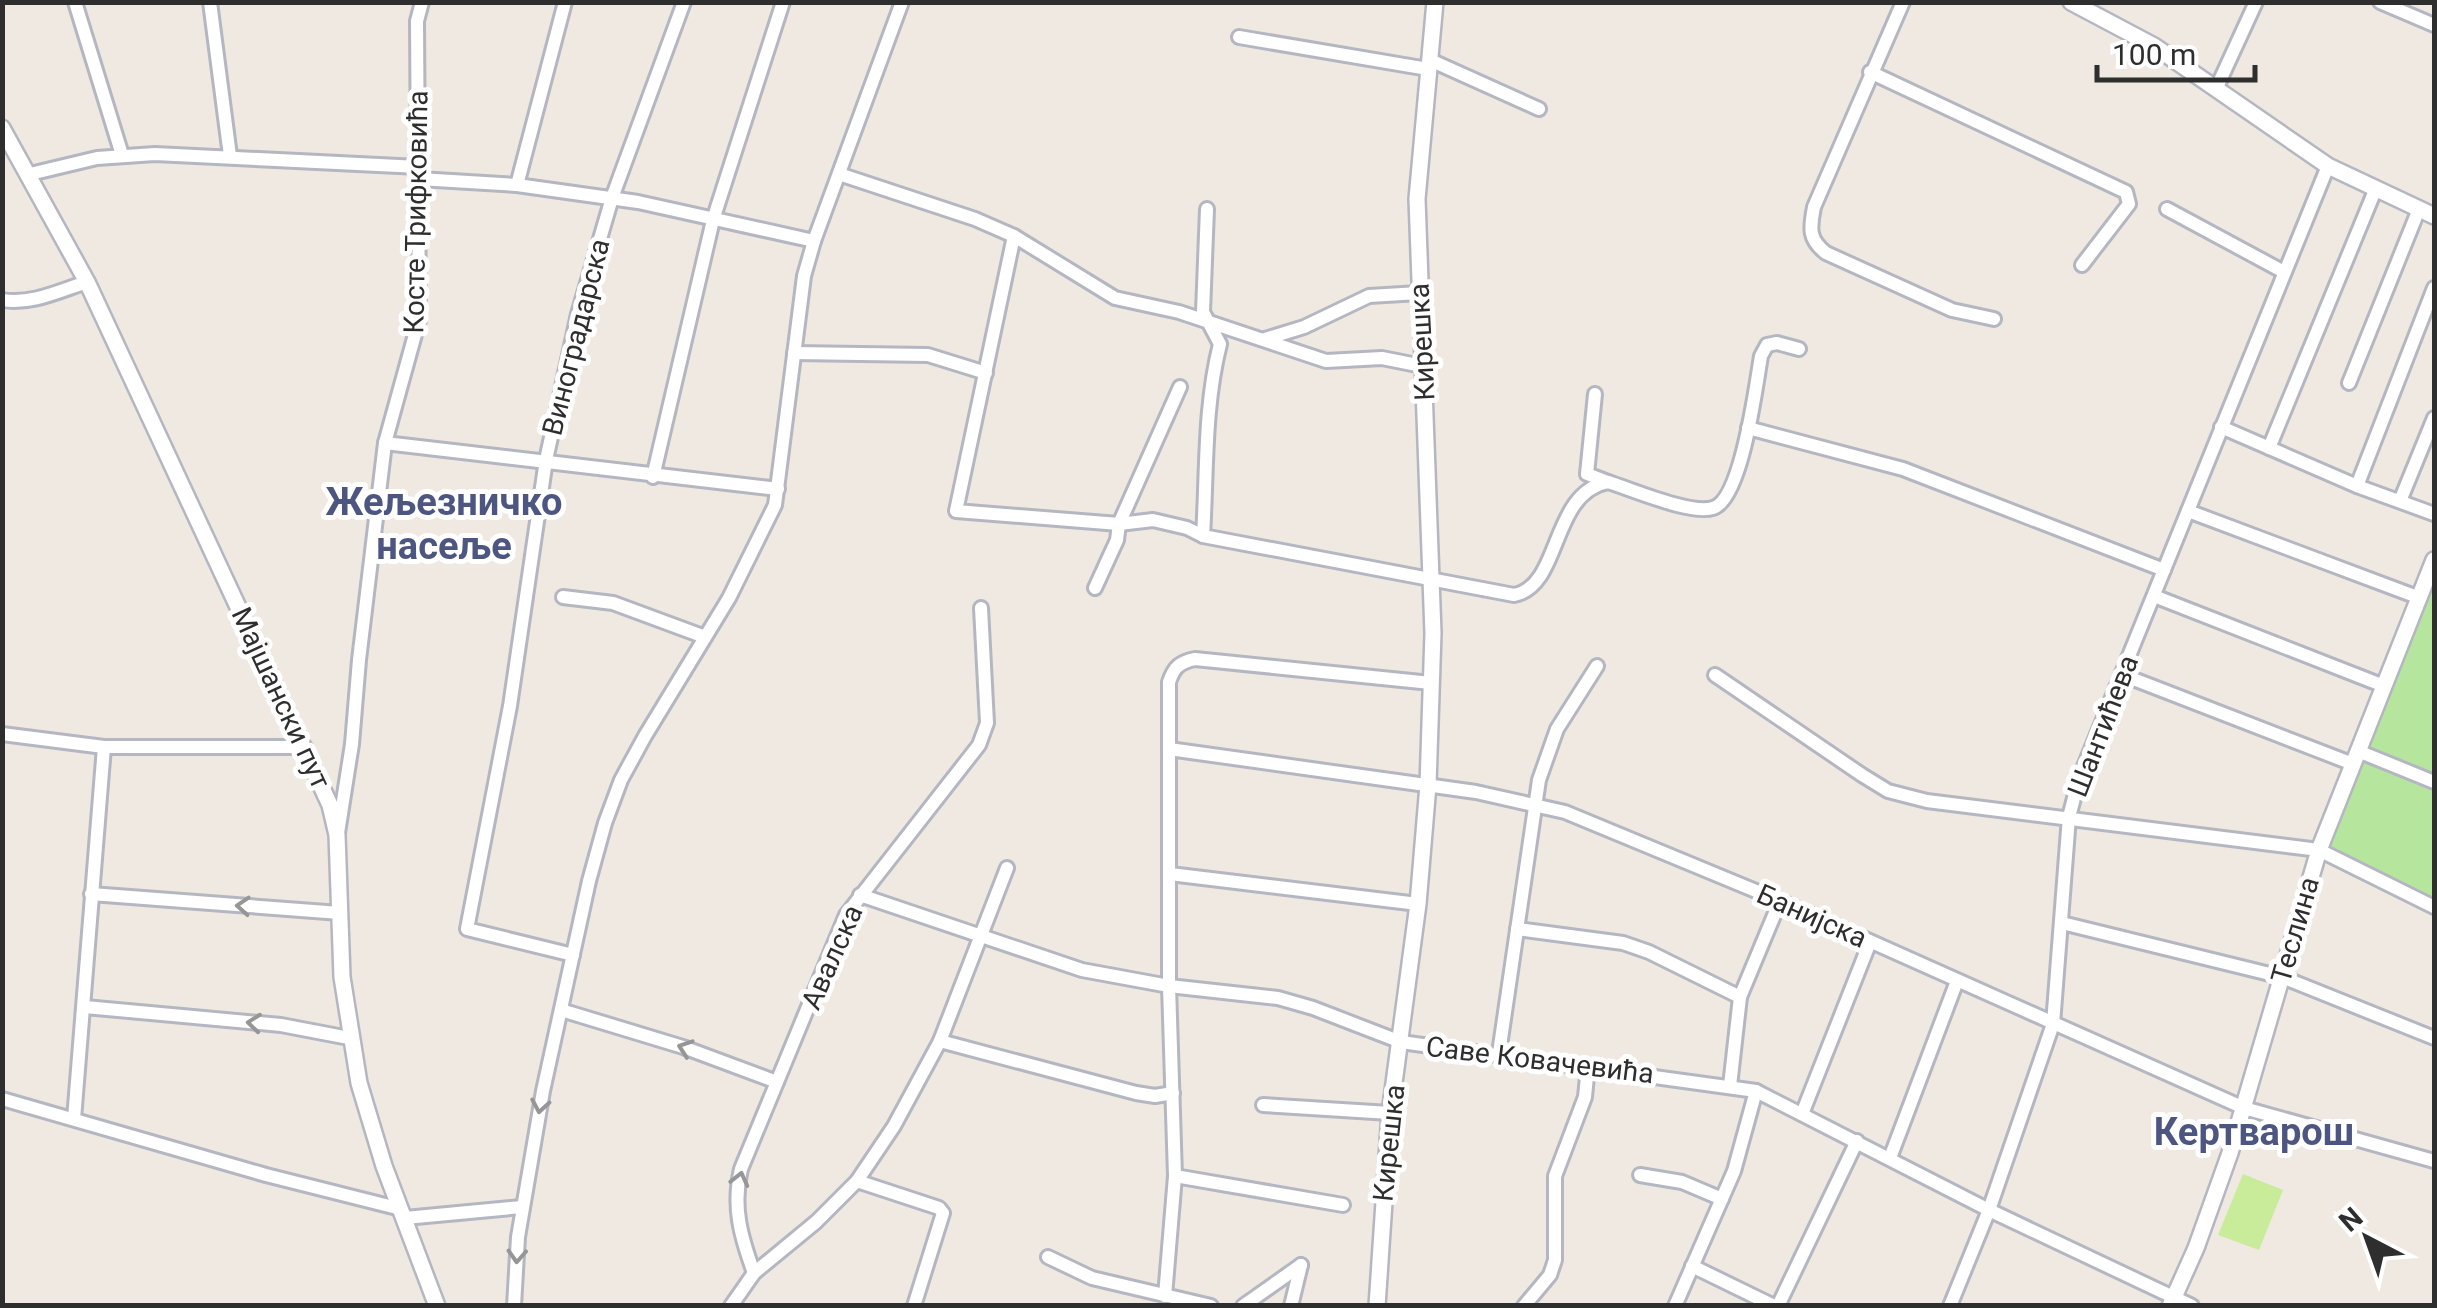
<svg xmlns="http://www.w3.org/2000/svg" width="2437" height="1308" viewBox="0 0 2437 1308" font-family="Roboto,sans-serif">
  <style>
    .green { fill: #b6e59e }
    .pitch { fill: #c9ec9a }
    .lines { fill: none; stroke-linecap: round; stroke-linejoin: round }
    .minor-casing { stroke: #b4b7c1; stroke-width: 18 }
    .tertiary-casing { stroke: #b4b7c1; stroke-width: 20 }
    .minor { stroke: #fff; stroke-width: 12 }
    .tertiary { stroke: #fff; stroke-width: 15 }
    .oneway { stroke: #969696 }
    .labels { text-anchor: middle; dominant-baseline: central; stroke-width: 10; stroke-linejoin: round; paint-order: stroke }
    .street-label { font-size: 28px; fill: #2e2e2e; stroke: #fff }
    .district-label { font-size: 38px; font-weight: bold; fill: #4d5680; stroke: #fff }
  </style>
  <rect width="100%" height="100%" fill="#efe9e1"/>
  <polygon class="green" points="2434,566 2434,905 2321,850"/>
  <polygon class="pitch" points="2243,1174 2283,1190 2259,1250 2218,1235"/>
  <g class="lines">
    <g class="minor-casing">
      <g id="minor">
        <polyline points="75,2 122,155"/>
        <polyline points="210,2 230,156"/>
        <path d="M1903 2 1814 207C1810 228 1808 239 1826 253L1952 310 1994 319"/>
        <polyline points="2380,2 2434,25"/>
        <polyline points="1239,37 1428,69"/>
        <polyline points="1430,60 1539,109"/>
        <polyline points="1870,72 2126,192 2129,204 2082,265"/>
        <polyline points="2217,87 2256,2"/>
        <polyline points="30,174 97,158 155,154 419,167"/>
        <polyline points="839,174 975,219 1014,236 1115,298 1179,312 1326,361 1382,358 1422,366"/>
        <polyline points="419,179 517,185 638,202 814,241"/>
        <polyline points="517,185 565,2"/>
        <polyline points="2167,209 2284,272"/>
        <path d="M1014 236 956 511 1119 524 1153 520 1187 528 1203 536 1514 595C1562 586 1550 493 1608 482 1631 489 1691 515 1713 508 1742 499 1756 385 1761 356L1767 345 1777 343 1799 349"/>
        <path d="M2 300C31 305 59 291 87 282"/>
        <polyline points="1265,339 1304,327 1369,296 1419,293"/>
        <polyline points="794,353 928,355 986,373"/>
        <polyline points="2349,383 2419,209"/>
        <polyline points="1595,394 1587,474 1608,482"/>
        <polyline points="2221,427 2357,486 2434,514"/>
        <polyline points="1748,428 1903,469 2164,570"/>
        <polyline points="385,443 778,489"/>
        <polyline points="2269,448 2376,188"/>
        <polyline points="653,477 713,220 783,2"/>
        <polyline points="2357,486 2434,288"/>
        <polyline points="2400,501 2434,418"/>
        <polyline points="2188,511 2420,598"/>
        <path d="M1203 536C1207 471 1204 407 1220 344L1203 312 1207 209"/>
        <polyline points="1095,588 1117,540 1119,524 1180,387"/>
        <polyline points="2154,596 2384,686"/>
        <polyline points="563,597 613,603 705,637"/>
        <polyline points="1715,675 1862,775 1888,791 1927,801 2319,850 2434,907"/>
        <polyline points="2123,675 2353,764"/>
        <polyline points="2,734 104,747 305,747"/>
        <polyline points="1169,749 1476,792 1565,812 1780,901 2244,1108 2434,1161"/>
        <polyline points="2358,751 2434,782"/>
        <polyline points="338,833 352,744 359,660 385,443 419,320 417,21 422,2"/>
        <polyline points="1170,874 1418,904"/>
        <polyline points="91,894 340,913"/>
        <polyline points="860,895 1082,970 1169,986 1278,998 1313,1008 1401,1042 1756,1091 1989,1210 2192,1306"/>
        <polyline points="2062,923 2282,977 2434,1038"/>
        <polyline points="1517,929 1623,943 1649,952 1740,997"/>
        <polyline points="573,955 467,929 510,706 546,460 578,314 612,198 684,2"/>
        <polyline points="85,1007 281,1025 349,1038"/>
        <polyline points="561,1010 683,1047 777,1082"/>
        <polyline points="940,1041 1136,1093 1155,1096 1173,1093"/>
        <polyline points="1499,1053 1539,780 1557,729 1597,666"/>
        <polyline points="1730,1086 1740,997 1780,901"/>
        <polyline points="2,1099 266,1175 401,1209"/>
        <polyline points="1263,1105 1390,1113"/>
        <polyline points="1802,1114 1870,942"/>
        <polyline points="74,1119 104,747"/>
        <polyline points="1890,1158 1957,981"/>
        <polyline points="1640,1175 1682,1182 1722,1199"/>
        <polyline points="1175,1176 1343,1205"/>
        <polyline points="857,1181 939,1208 943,1213 914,1306"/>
        <polyline points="405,1218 522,1207"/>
        <polyline points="1048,1257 1092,1278 1211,1306"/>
        <polyline points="1692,1266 1774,1306"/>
        <path d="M754 1273C741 1237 732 1207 741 1169L846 915 979 745 987 723 981 608"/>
        <path d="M1165 1296 1175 1176 1169 986V682C1174 667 1180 662 1195 659L1431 683"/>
        <polyline points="514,1306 518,1237 543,1091 589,881 605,823 621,780 645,736 729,598 775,505 804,276 814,241 902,2"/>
        <polyline points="731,1306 754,1273 816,1222 857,1181 894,1126 940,1041 1007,868"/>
        <polyline points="1243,1306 1301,1265"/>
        <polyline points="1291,1306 1301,1265"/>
        <polyline points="1524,1306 1550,1275 1555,1260 1555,1176 1585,1097 1588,1066"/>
        <polyline points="1675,1306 1734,1171 1756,1091"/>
        <polyline points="1778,1306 1857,1141"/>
        <polyline points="1950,1306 1989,1210 2053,1024 2069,817 2079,779 2328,166"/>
      </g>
    </g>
    <g class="tertiary-casing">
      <g id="tertiary">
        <polyline points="2071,2 2154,46 2328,166 2434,216"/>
        <polyline points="2,128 87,282 330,805 337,835 342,977 359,1083 384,1166 437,1306"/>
        <polyline points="1377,1306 1390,1113 1418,904 1428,785 1433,633 1417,199 1435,2"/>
        <polyline points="2170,1306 2196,1248 2230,1153 2319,850 2434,560"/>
      </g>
    </g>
    <use href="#minor" class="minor"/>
    <use href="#tertiary" class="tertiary"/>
  </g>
  <defs><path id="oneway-chevron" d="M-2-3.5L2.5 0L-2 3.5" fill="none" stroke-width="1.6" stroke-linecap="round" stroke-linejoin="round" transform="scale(2.5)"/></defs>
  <g class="oneway">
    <use href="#oneway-chevron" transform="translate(243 906) rotate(-176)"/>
    <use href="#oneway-chevron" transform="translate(254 1023) rotate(-174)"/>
    <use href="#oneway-chevron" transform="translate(685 1048) rotate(-161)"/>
    <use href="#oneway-chevron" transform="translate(540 1106) rotate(100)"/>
    <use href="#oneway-chevron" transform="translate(740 1179) rotate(-76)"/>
    <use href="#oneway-chevron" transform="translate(517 1256) rotate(93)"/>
  </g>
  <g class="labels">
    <g class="street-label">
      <text transform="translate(416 212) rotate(-89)">Косте Трифковића</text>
      <text transform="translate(576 337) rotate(-76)">Виноградарска</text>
      <text transform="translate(1422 342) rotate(-93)">Кирешка</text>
      <text transform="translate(281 698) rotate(65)">Мајшански пут</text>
      <text transform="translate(2103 726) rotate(-69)">Шантићева</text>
      <text transform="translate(1812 916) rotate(24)">Банијска</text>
      <text transform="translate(2295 930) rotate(-74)">Теслина</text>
      <text transform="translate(832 957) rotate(-66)">Авалска</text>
      <text transform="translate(1540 1060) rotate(7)">Саве Ковачевића</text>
      <text transform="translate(1389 1143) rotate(-84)">Кирешка</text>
    </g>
    <g class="district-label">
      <text x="444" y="502">Жељезничко<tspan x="444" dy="44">насеље</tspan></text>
      <text x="2254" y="1132">Кертварош</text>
    </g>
  </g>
  <rect width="2437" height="1308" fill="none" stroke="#2e2e2e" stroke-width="10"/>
  <g transform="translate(2367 1238) rotate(319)" stroke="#ffffff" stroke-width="8" paint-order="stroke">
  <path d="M0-8L18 38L0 25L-18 38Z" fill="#2e2e2e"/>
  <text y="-15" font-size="28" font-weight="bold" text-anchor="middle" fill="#2e2e2e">N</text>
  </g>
  <path d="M2097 65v15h158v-15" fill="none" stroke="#2e2e2e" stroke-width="5"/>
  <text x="2112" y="65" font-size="30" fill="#2e2e2e" stroke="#ffffff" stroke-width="8" paint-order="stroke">100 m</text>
</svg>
